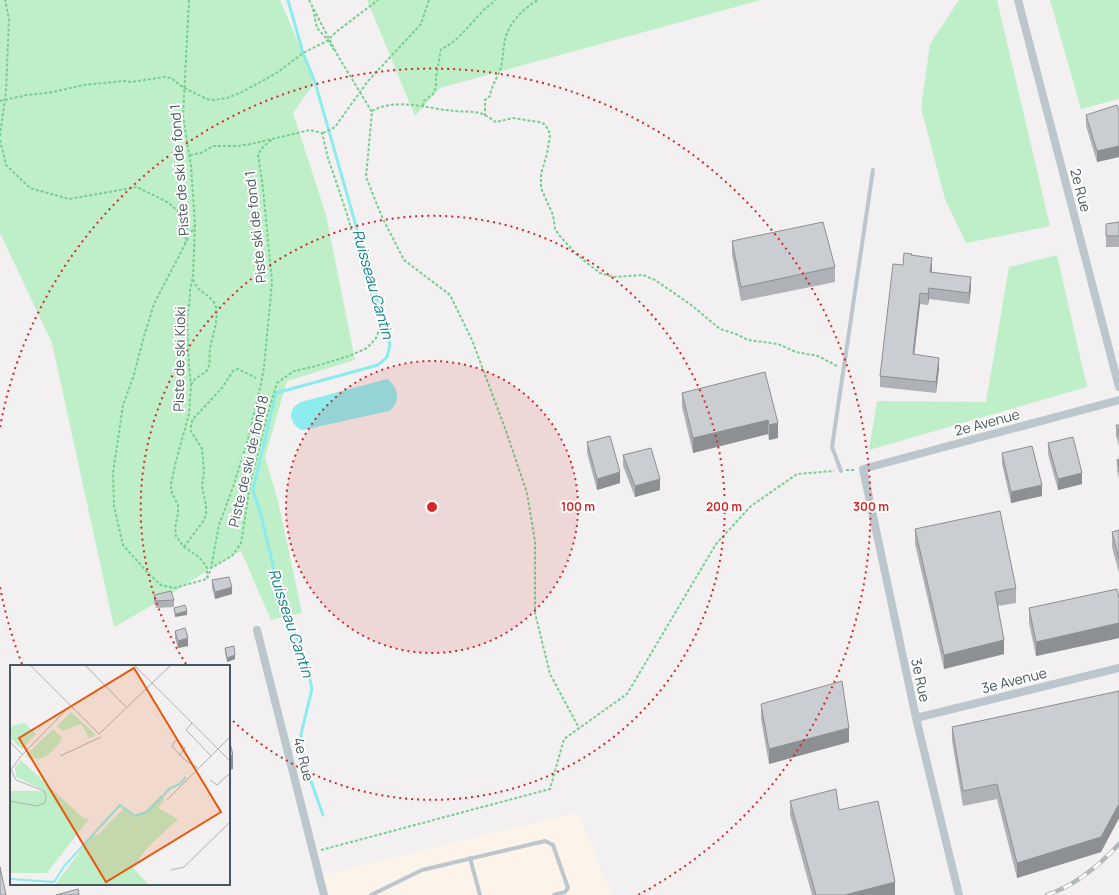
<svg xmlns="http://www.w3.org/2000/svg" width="1119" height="895" viewBox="0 0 1119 895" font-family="Manrope,sans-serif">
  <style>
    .commercial { fill: #fcf3ea }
    .green { fill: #bfefc8 }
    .water { fill: #8cebec }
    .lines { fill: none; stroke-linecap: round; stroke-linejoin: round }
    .stream { stroke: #8cebec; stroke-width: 3 }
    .path { stroke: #77ce92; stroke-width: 2; stroke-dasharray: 3 2; stroke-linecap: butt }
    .lane { stroke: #bcc7cd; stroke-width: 4 }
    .street { stroke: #bcc7cd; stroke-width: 8 }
    .rail-casing { stroke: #b2b7ba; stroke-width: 4.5 }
    .rail { stroke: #fff; stroke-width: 3; stroke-dasharray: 9; stroke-linecap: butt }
    .wall { fill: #aeb1b5 }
    .shaded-wall { fill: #8d9093 }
    .building { fill: #caced2; stroke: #8d9093 }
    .ring { fill: none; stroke: #d62828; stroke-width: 2; stroke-dasharray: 2 4 }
    .labels { text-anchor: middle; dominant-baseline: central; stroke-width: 4; stroke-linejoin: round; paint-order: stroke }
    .street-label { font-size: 14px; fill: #48575d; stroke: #fff }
    .water-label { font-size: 15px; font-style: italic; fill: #0d8485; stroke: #fff }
    .inset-river { fill: none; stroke: #8cebec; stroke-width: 2 }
    .inset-road { fill: none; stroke: #aeb3b5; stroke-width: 1 }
    .view { fill: #e8590c; fill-opacity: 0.15; stroke: #e8590c; stroke-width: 2 }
    .inset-edge { fill: none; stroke: #48575d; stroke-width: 2 }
    .centre { fill: #d62828; stroke: #fff; stroke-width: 2 }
    .ring-label { font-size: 12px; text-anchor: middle; font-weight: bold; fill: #d62828; stroke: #fff; stroke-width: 4; stroke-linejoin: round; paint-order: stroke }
  </style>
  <rect width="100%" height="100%" fill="#f2f0f0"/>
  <polygon class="commercial" points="578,812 611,895 324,895 320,876"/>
  <g class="green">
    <polygon points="0,0 280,0 315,82 293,113 326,215 355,360 287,381 265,457 278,501 302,613 271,620 241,551 211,568 165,598 114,627 52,343 0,233"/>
    <polygon points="367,0 761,0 440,88 415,116"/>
    <polygon points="959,0 997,0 1050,226 966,243 945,199 921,108 930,44"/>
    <polygon points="1050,0 1119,0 1119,99 1081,109"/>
    <polygon points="1057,255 1087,387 869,450 877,401 986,402 1009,267"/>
  </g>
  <path class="water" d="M387 379C399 387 401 403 389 411L303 430C294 428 287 416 294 407 296 405 299 403 301 402Z"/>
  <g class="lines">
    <polyline class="stream" points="288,0 303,53 315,82 390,345 387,357 378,365 276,393 253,490 262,519 282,604 306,661 312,689 301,734 302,756 323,815"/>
    <g class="path">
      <polyline points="189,0 183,116 191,166 195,225 193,276 190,290 190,297 187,320 189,366 191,385 189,414 176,461 171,484 171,491 178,505 178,513 175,528 176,536 184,547 199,557 203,562 207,568 207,578"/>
      <polyline points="309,0 338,56 372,112 366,177 382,217 404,260 450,295 472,340 506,431 527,493 535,541 535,613 550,674 579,728"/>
      <polyline points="313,9 317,28 328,40 334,50"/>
      <polyline points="0,101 27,95 48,93 84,85 124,81 131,82 165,77 171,78 184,88 207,99 214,100 227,98 240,93 266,79 278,72 303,53 327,41 336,32 378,0"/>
      <path d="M423 106 424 101 433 94 436 87V78L441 49C459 41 468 26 481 13 485 8 491 5 495 0"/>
      <path d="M372 111C396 97 429 109 455 111 463 112 472 111 479 113 485 114 491 119 496 122L513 118 539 122 544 124 548 129 550 135 547 154 541 174V188L553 215 555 229 559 235 577 255 600 273 614 277 643 275 655 280 690 304 720 329 736 334 748 340 778 344 796 352 818 356 837 366"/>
      <path d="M485 116V100L490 96C491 86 498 77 501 67 503 58 503 49 505 40 509 22 524 8 538 0"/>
      <polyline points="323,133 335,127 368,81 421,24 429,0"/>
      <polyline points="0,136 6,91 9,19 5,0"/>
      <polyline points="0,140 6,165 30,188 69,199 137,187 169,203 184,217 187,227 185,244"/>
      <polyline points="190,155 201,153 213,146 237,146 251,144 310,130 322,133 328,158 347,214 366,282 381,320 381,326 376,338 367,348 349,356 316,366 294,371 277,383 267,416 250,485 241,543 232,556 211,568"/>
      <polyline points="195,225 154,304 144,336 133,378 123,405 113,473 114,506 123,545 148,573 161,585 174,588 207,579 211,568 219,525 233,487 248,439 261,384 264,367 272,282 263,188 258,154 264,146 273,139"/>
      <path d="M191 385C193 382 194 379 197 378 200 375 204 374 207 370 211 364 209 356 210 349 212 336 222 312 213 301 205 291 196 292 193 278"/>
      <polyline points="846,470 856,470"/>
      <polyline points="184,547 204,520 206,514 206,506 202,486 204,472 202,449 191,431 191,425 193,419 222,388 233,371 238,369 256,378"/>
      <polyline points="321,850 550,789 564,739 627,694 716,544 751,506 797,474 834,471"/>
    </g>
    <g class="lane">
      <polyline points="841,471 832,447 873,170"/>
      <polyline points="470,858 480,895"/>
      <polyline points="371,895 422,870 545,841 553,845 568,888 565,892 554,895"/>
    </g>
    <g class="street">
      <polyline points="1018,0 1119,387"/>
      <polyline points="257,630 324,895"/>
      <polyline points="916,718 1119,668"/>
      <polyline points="959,895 916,718 863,469 1119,400"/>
    </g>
    <g class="rail-casing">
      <path id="rail" d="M1047 895C1076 885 1099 866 1119 844"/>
    </g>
    <use href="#rail" class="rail"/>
  </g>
  <g class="wall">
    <polygon points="1119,113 1119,157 1097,162 1086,126 1086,115"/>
    <polygon points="1119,222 1119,247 1106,247 1106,224"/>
    <polygon points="732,241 835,267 835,282 741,301 732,255"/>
    <polygon points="912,255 932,269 931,272 971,288 969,304 929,299 928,305 920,304 914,355 939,369 936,393 880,387 880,376 903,265"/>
    <polygon points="765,372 778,438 769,440 768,434 693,453 682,407 682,393"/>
    <polygon points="1116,425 1119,425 1119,446 1116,436"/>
    <polygon points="587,442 620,483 597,490 587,453"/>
    <polygon points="1048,443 1082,484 1058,490 1048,454"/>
    <polygon points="1002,453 1042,496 1011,503 1002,464"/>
    <polygon points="623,455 660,490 635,497 623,466"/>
    <polygon points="1119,459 1119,478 1117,471 1117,460"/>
    <polygon points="915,529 1016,588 1016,603 998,606 1004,654 944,669 915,544"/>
    <polygon points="1119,530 1119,573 1112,547 1112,532"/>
    <polygon points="212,580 232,594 215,599 212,588"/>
    <polygon points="154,595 174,600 174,607 156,608 154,602"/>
    <polygon points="1119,599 1119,638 1036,656 1029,623 1029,608"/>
    <polygon points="175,631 188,646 178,648 175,638"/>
    <polygon points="225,648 235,659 227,662 225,652"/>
    <polygon points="1119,691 1119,818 1101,852 1017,878 997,799 963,806 952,741 952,727"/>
    <polygon points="761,704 849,742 769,764 761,719"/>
    <polygon points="790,801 839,810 895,895 812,895 790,815"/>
  </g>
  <g class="shaded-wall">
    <polygon points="1119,146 1119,157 1097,162 1097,151"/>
    <polygon points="932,258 932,269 930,283 930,272"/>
    <polygon points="971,277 971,288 969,304 969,293"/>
    <polygon points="929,288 929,299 928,305 928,294"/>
    <polygon points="920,293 920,304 913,365 913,354"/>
    <polygon points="939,358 939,369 936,393 936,382"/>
    <polygon points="768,420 768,434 693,453 693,438"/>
    <polygon points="778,423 778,438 769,440 769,425"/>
    <polygon points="620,472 620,483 597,490 597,479"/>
    <polygon points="1082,473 1082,484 1058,490 1058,479"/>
    <polygon points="660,479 660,490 635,497 635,486"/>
    <polygon points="1042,485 1042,496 1011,503 1011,492"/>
    <polygon points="232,587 232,594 215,599 215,592"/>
    <polygon points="187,611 187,615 175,617 175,614"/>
    <polygon points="1119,623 1119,638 1036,656 1036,642"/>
    <polygon points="188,638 188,646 178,648 178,641"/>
    <polygon points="1004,640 1004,654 944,669 944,655"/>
    <polygon points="235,655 235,659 227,662 227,658"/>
    <polygon points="849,728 849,742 769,764 769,749"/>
    <polygon points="233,755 233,769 229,770 229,756"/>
    <polygon points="1119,804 1119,818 1101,852 1017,878 1017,863"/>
    <polygon points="895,882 895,895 845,895"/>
  </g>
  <g class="building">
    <polygon points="1117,105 1119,113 1119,146 1097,151 1086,115"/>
    <polygon points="823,222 835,267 741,287 732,241"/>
    <polygon points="1119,222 1119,236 1106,236 1106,224"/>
    <polygon points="904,253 912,254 911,255 932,258 930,272 971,277 969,293 929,288 928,294 920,293 913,354 939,358 936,382 880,376 893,264 903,265"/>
    <polygon points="765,372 778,423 769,425 768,420 693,438 682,393"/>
    <polygon points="1116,425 1119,425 1119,435"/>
    <polygon points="610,436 620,472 597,479 587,442"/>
    <polygon points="1073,437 1082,473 1058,479 1048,443"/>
    <polygon points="1032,446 1042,485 1011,492 1002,453"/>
    <polygon points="651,448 660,479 635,486 623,455"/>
    <polygon points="1119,459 1119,467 1117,460"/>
    <polygon points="1000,511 1016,588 995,592 1004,640 944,655 915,529"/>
    <polygon points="1119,530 1119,559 1112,532"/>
    <polygon points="229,577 232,587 215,592 212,580"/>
    <polygon points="1117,589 1119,599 1119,623 1036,642 1029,608"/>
    <polygon points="171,591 174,600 156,601 154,595"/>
    <polygon points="185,605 187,611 175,614 174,608"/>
    <polygon points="185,628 188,638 178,641 175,631"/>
    <polygon points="234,646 235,655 227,658 225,648"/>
    <polygon points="842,681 849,728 769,749 761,704"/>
    <polygon points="1119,691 1119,804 1101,837 1017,863 997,784 963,791 952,727"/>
    <polygon points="229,739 233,755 229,756"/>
    <polygon points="836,789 839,810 878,801 895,882 845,895 816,895 790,801"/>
    <polygon points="0,867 6,895 0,895"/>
    <polygon points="78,889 79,895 56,895"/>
  </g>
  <circle cx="432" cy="507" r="146" fill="#d62828" fill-opacity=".12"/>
  <g class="ring">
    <circle cx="432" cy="507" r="146"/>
    <path d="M186 664A292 292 0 1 1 229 717"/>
    <path d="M22 664A439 439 0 0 1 0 587M0 427A439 439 0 1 1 638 895"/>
  </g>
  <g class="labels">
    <g class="street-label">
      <text transform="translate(179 170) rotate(-94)">Piste de ski de fond 1</text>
      <text transform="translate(1081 190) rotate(75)">2e Rue</text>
      <text transform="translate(255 227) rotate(-96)">Piste ski de fond 1</text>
      <text transform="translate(179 359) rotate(-89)">Piste de ski Kioki</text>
      <text transform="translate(987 422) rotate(-15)">2e Avenue</text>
      <text transform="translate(248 461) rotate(-77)">Piste de ski de fond 8</text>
      <text transform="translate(921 680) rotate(78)">3e Rue</text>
      <text transform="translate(1014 680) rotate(-14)">3e Avenue</text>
      <text transform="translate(304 759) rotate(76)">4e Rue</text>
    </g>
    <g class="water-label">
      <text transform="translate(373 284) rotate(74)">Ruisseau Cantin</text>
      <text transform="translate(291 623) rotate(72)">Ruisseau Cantin</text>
    </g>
  </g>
  <g transform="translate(10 665)">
    <rect width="220" height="220" fill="#f2f0f0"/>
    <path d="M61 47 86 70 79 73 71 59 52 66 47 61ZM15 58 26 69 12 84 0 73V61ZM43 64 52 73 48 80 38 90 29 94 18 93 16 90ZM11 95 73 153 79 154 37 208H0V126H35L6 112 5 102ZM151 130 155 134 148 143 168 154 136 184 123 203 139 220H45L82 170H88L114 143 123 150 134 147Z" fill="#bfefc8"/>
    <path class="inset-river" d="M0 214 44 217 55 200 110 140 125 151 139 146 160 123 170 119 176 112"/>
    <path class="inset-road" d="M20 0 89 69 161 0M75 0 117 43M124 0 220 96M182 58 176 65 201 91M0 77 13 90M170 90 175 83 166 75 162 81 170 90 175 95 188 103M50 91 91 72M200 115 207 120 219 109M157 135 220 72M0 136 27 141 35 138 36 131 34 126 6 115 1 105 11 91 60 41M161 205 174 202 220 157"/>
    <path class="view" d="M124 3 211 147 96 217 9 73Z"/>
    <rect width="220" height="220" class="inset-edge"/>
  </g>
  <circle cx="432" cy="507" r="6" class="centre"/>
  <g class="ring-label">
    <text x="578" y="511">100 m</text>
    <text x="724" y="511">200 m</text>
    <text x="871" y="511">300 m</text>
  </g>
</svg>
